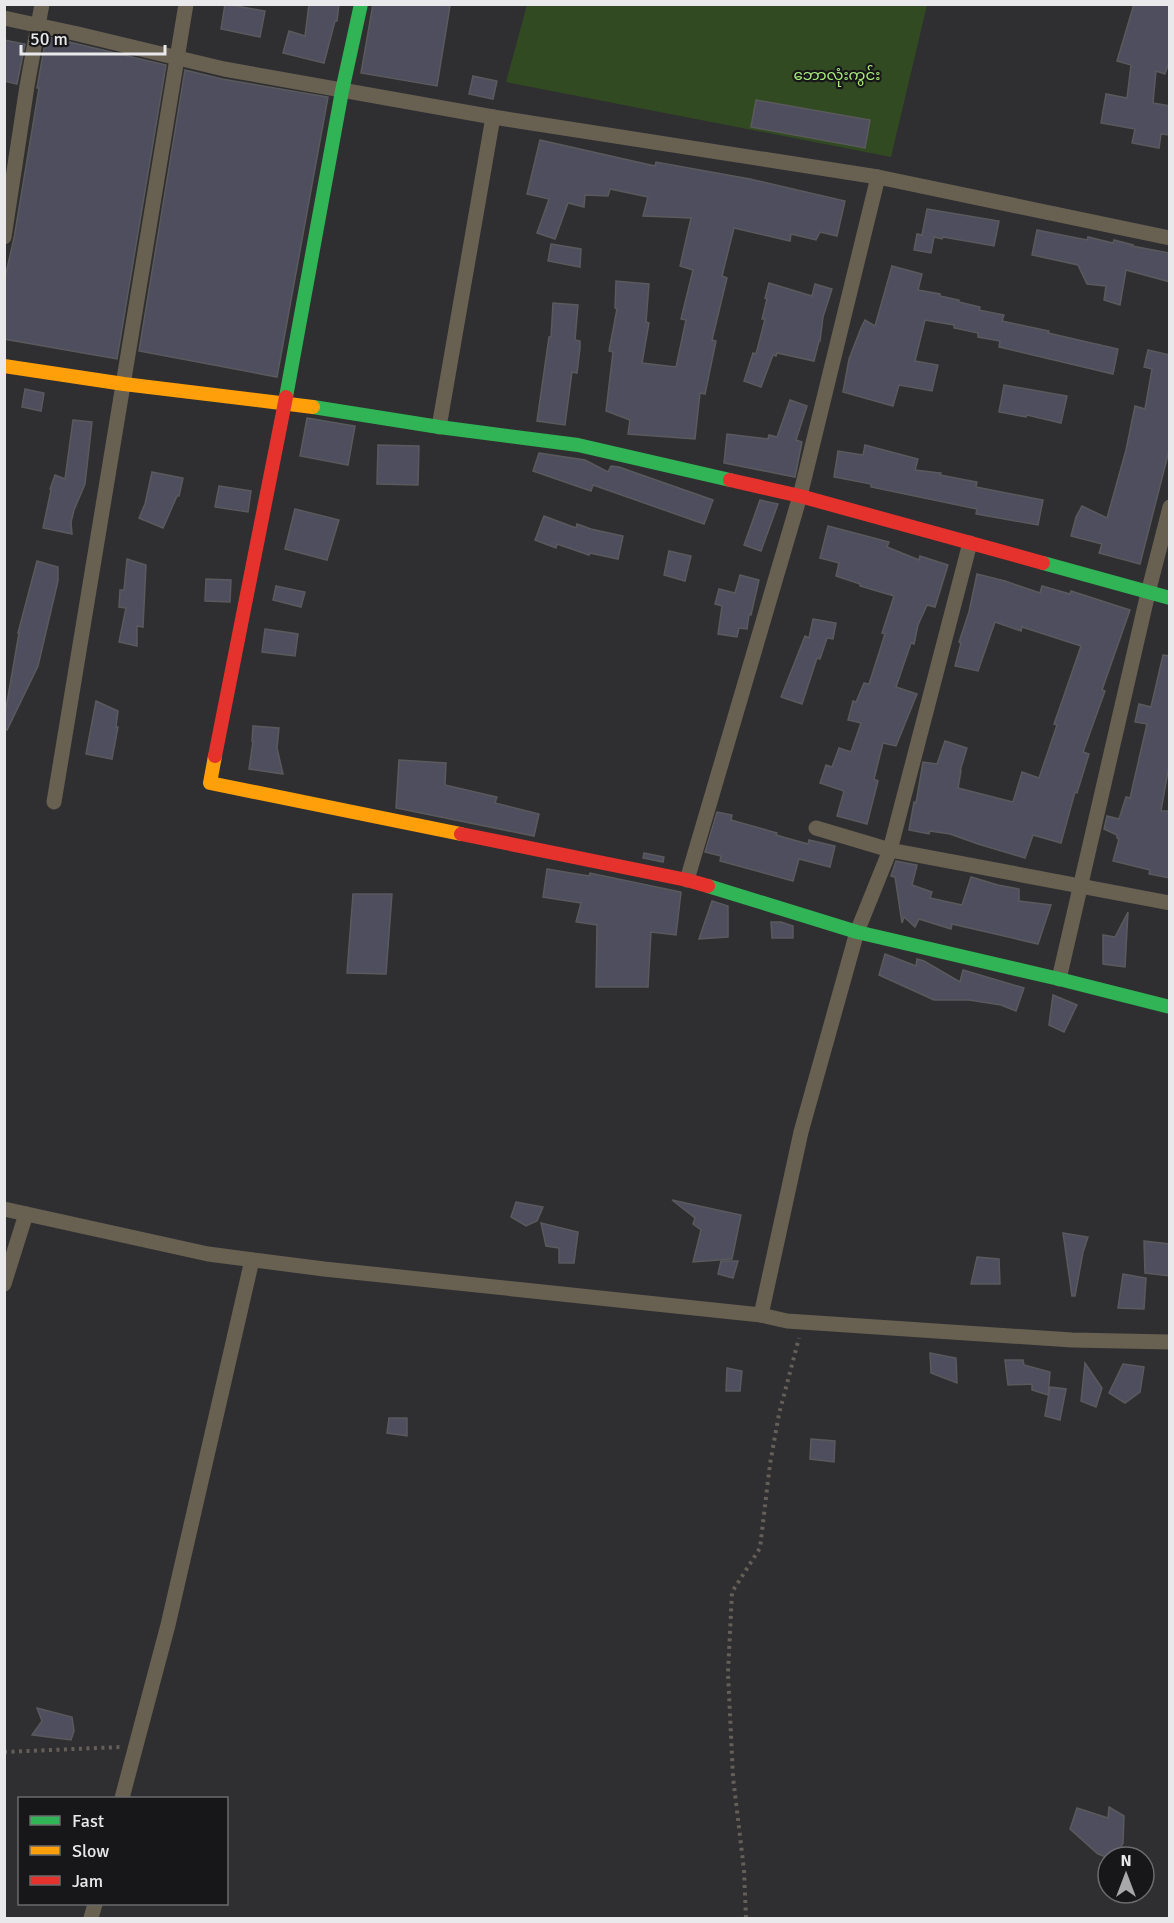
<svg xmlns="http://www.w3.org/2000/svg" width="1174" height="1923" viewBox="0 0 1174 1923" font-family="Signika,'Noto Sans Myanmar',sans-serif">
  <style>
    .green { fill: #324a22 }
    .building { fill: #4f4e5f; stroke: #5a5a5d; stroke-width: 1.5 }
    .lines { fill: none; stroke-linecap: round; stroke-linejoin: round }
    .path { stroke: #645f57; stroke-width: 4; stroke-dasharray: 3 4.5; stroke-linecap: butt }
    .street { stroke: #686051; stroke-width: 15 }
    .fast { stroke: #30b455; stroke-width: 14 }
    .slow { stroke: #ff9f0a; stroke-width: 14 }
    .jam { stroke: #e5322d; stroke-width: 14 }
    .labels { text-anchor: middle; dominant-baseline: central; stroke-width: 4.5; stroke-linejoin: round; paint-order: stroke }
    .park-label { font-size: 15px; fill: #abed7c; stroke: #171719 }
  </style>
  <rect width="100%" height="100%" fill="#2f2f32"/>
  <polygon class="green" points="527,5 927,5 891,157 506,82"/>
  <g class="building">
    <polygon points="225,4 265,11 260,37 221,29"/>
    <polygon points="309,4 339,4 337,21 335,21 324,63 283,53 289,31 305,36"/>
    <polygon points="373,4 438,4 450,6 437,86 361,73"/>
    <polygon points="1134,4 1170,4 1170,59 1165,74 1156,71 1153,103 1170,106 1170,135 1161,134 1159,148 1132,143 1135,129 1101,123 1106,94 1127,98 1131,65 1117,61"/>
    <polygon points="48,37 166,65 117,359 4,339 4,282 14,238 39,88 37,88 44,48 46,48"/>
    <polygon points="4,40 25,44 17,84 4,81"/>
    <polygon points="185,70 222,79 328,97 277,377 139,351"/>
    <polygon points="473,76 497,81 493,99 469,94"/>
    <polygon points="756,100 870,120 865,148 751,127"/>
    <polygon points="540,140 655,166 656,162 750,179 845,201 837,236 820,232 816,240 791,234 790,241 734,228 722,276 727,278 712,340 716,341 705,394 700,393 695,439 628,434 630,420 606,411 613,352 609,351 617,309 615,308 616,281 649,284 646,322 649,323 642,363 676,367 686,320 681,319 693,270 680,266 691,218 643,216 648,197 610,189 608,196 585,195 584,207 568,203 555,239 537,233 549,199 527,194"/>
    <polygon points="927,209 999,221 994,246 943,237 942,239 934,237 931,253 914,250 917,234 922,235"/>
    <polygon points="1037,230 1087,240 1088,237 1113,243 1114,240 1133,245 1132,246 1170,253 1170,282 1126,270 1120,305 1104,300 1106,286 1087,284 1078,265 1032,255"/>
    <polygon points="551,244 581,249 580,267 548,261"/>
    <polygon points="892,266 922,274 918,290 940,294 940,296 959,300 959,302 980,307 979,310 1004,315 1002,321 1049,331 1048,333 1118,349 1113,374 999,347 1000,341 978,337 978,333 954,328 954,325 925,320 915,361 938,365 932,391 899,385 893,406 843,392 849,359 861,328 865,320 875,326"/>
    <polygon points="769,283 812,296 815,284 832,289 823,317 820,341 819,341 814,361 777,353 776,356 773,355 761,387 744,381 753,353 756,354 765,319 762,319 767,299 765,298"/>
    <polygon points="553,303 578,305 575,340 580,341 580,348 577,373 572,372 565,425 537,421 549,337 551,337"/>
    <polygon points="1148,350 1170,355 1170,447 1140,564 1099,553 1102,544 1071,536 1076,517 1082,506 1107,518 1126,450 1135,406 1145,409 1152,369 1144,367"/>
    <polygon points="1004,385 1067,396 1061,423 1027,415 1026,417 999,412"/>
    <polygon points="25,389 44,393 41,411 22,407"/>
    <polygon points="790,400 807,406 796,440 802,442 795,477 724,463 727,434 768,439 769,435 777,437"/>
    <polygon points="307,418 355,426 348,465 300,456"/>
    <polygon points="73,420 92,422 85,484 74,510 71,522 72,534 43,528 51,490 50,489 55,475 65,479"/>
    <polygon points="378,445 419,446 418,485 377,484"/>
    <polygon points="865,445 918,459 915,470 941,473 940,475 977,482 976,487 1043,500 1038,525 976,514 977,509 871,487 871,484 834,477 838,451 863,455"/>
    <polygon points="539,453 585,460 608,472 611,466 619,467 713,500 704,524 593,485 591,491 533,471"/>
    <polygon points="152,472 183,478 179,496 177,496 163,528 139,518 145,504"/>
    <polygon points="219,486 251,491 248,512 215,507"/>
    <polygon points="760,500 778,504 761,551 744,545"/>
    <polygon points="295,509 339,520 327,560 285,549"/>
    <polygon points="544,516 576,528 577,524 591,529 623,536 618,559 590,553 589,555 557,544 556,548 535,540"/>
    <polygon points="828,526 889,542 887,547 919,560 920,556 948,565 935,607 927,605 918,625 914,644 911,643 896,687 917,694 896,746 883,743 874,779 878,781 867,824 837,816 844,791 820,783 826,765 832,767 839,748 851,752 861,723 848,720 853,701 856,702 864,683 869,684 885,634 882,633 894,596 860,586 860,584 836,576 839,563 820,558"/>
    <polygon points="669,551 691,556 685,581 664,575"/>
    <polygon points="127,559 146,565 143,627 137,626 137,646 119,642 126,608 119,607 120,590 124,590"/>
    <polygon points="37,561 58,567 58,581 38,666 7,730 4,729 4,720 19,633 18,633"/>
    <polygon points="977,574 1005,581 1040,593 1042,586 1070,594 1071,591 1130,610 1102,690 1105,691 1083,752 1089,754 1077,793 1075,792 1061,843 1033,835 1025,858 978,844 950,834 930,831 929,834 909,830 914,802 916,803 923,762 937,764 945,741 967,748 960,771 961,771 958,788 1013,802 1022,772 1039,778 1057,725 1054,724 1060,707 1081,646 1022,627 1021,631 995,622 978,671 955,666 961,643 959,642 969,612"/>
    <polygon points="740,575 759,580 751,615 749,615 747,629 739,628 737,637 718,634 722,606 715,604 719,589 735,593"/>
    <polygon points="206,579 231,580 230,602 205,601"/>
    <polygon points="276,586 305,592 301,607 273,600"/>
    <polygon points="813,619 836,623 833,639 827,638 820,659 817,658 802,704 781,697 805,636 809,638"/>
    <polygon points="265,629 298,634 295,656 262,652"/>
    <polygon points="1163,655 1170,656 1170,760 1161,811 1170,811 1170,878 1149,874 1150,870 1113,861 1119,839 1117,838 1117,835 1104,829 1107,816 1119,819 1126,797 1130,798 1147,724 1135,722 1139,704 1151,707"/>
    <polygon points="96,701 118,711 116,727 118,727 112,759 86,754"/>
    <polygon points="253,726 279,728 277,748 283,774 249,769 253,741 252,741"/>
    <polygon points="399,760 446,763 445,785 497,797 495,803 539,814 534,836 396,808"/>
    <polygon points="717,812 732,815 731,820 777,833 776,835 808,844 809,840 835,846 830,867 799,859 793,881 720,861 721,856 705,852"/>
    <polygon points="644,853 664,857 663,862 643,858"/>
    <polygon points="896,861 917,865 912,885 932,892 930,898 962,905 971,877 998,885 1019,889 1019,901 1051,905 1038,944 952,924 951,929 919,919 915,927 904,917 902,923 895,877 891,876"/>
    <polygon points="547,869 589,876 590,873 681,892 676,935 651,932 648,987 596,987 597,925 576,922 581,903 543,897"/>
    <polygon points="353,894 392,894 386,974 347,973"/>
    <polygon points="712,901 728,906 728,937 699,939"/>
    <polygon points="1128,912 1125,967 1103,964 1103,935 1115,937"/>
    <polygon points="771,922 781,922 793,926 793,938 772,938"/>
    <polygon points="885,954 916,966 917,959 924,961 960,982 963,970 1024,988 1016,1011 1001,1005 969,1000 934,1000 879,975"/>
    <polygon points="1053,995 1077,1005 1064,1032 1049,1025"/>
    <polygon points="672,1200 741,1215 732,1259 693,1262 701,1230 693,1224 695,1218"/>
    <polygon points="516,1202 543,1207 537,1221 526,1226 511,1217"/>
    <polygon points="541,1223 578,1232 574,1263 559,1263 559,1248 546,1246"/>
    <polygon points="1063,1233 1088,1237 1083,1252 1075,1296 1072,1296"/>
    <polygon points="1144,1241 1170,1244 1170,1276 1145,1273"/>
    <polygon points="977,1257 999,1259 1000,1284 971,1284"/>
    <polygon points="721,1261 738,1261 733,1278 718,1274"/>
    <polygon points="1123,1274 1146,1278 1144,1309 1118,1308"/>
    <polygon points="930,1353 956,1358 957,1383 931,1373"/>
    <polygon points="1005,1360 1023,1360 1024,1365 1050,1372 1048,1395 1032,1390 1032,1384 1008,1385"/>
    <polygon points="1085,1363 1102,1388 1096,1407 1081,1401"/>
    <polygon points="1123,1364 1144,1367 1140,1392 1125,1403 1109,1393"/>
    <polygon points="727,1368 742,1371 740,1391 726,1391"/>
    <polygon points="1050,1387 1066,1389 1060,1420 1045,1416"/>
    <polygon points="389,1418 407,1418 407,1436 387,1433"/>
    <polygon points="811,1439 835,1441 834,1462 810,1459"/>
    <polygon points="37,1708 72,1717 74,1731 71,1740 32,1735 42,1721"/>
    <polygon points="1109,1807 1124,1816 1123,1843 1116,1857 1106,1857 1098,1854 1070,1829 1077,1808 1108,1818"/>
  </g>
  <g class="lines">
    <g class="path">
      <polyline points="4,1752 121,1747"/>
      <polyline points="746,1918 744,1870 733,1777 728,1673 732,1592 760,1548 770,1464 779,1414 799,1338"/>
    </g>
    <g class="street">
      <polyline points="4,18 78,34 224,69 493,117 878,177 1170,238"/>
      <polyline points="4,237 27,86 42,4"/>
      <polyline points="439,427 493,117"/>
      <polyline points="54,802 186,4"/>
      <polyline points="816,828 890,850 1170,903"/>
      <polyline points="687,880 800,496 878,177"/>
      <polyline points="1059,979 1148,593 1170,507"/>
      <polyline points="4,1209 208,1254 324,1269 761,1315 787,1321 1072,1340 1170,1342"/>
      <polyline points="4,1284 26,1214"/>
      <polyline points="761,1315 801,1132 857,932 890,850 970,543"/>
      <polyline points="122,1798 168,1625 252,1260"/>
      <polyline points="91,1918 95,1904"/>
    </g>
    <g class="fast">
      <polyline points="286,397 342,91 361,4"/>
      <polyline points="313,407 439,427 578,445 730,480"/>
      <polyline points="1043,563 1170,598"/>
      <polyline points="708,886 857,932 1059,979 1170,1007"/>
    </g>
    <g class="slow">
      <polyline points="4,366 124,384 313,407"/>
      <polyline points="215,756 210,783 461,834"/>
    </g>
    <g class="jam">
      <polyline points="730,480 800,496 1043,563"/>
      <polyline points="215,756 286,397"/>
      <polyline points="461,834 687,880 708,886"/>
    </g>
  </g>
  <g class="labels">
    <g class="park-label">
      <text x="837" y="75">ဘောလုံးကွင်း</text>
    </g>
  </g>
  <rect width="1174" height="1923" fill="none" stroke="#e9e9ec" stroke-width="12"/>
  <rect x="18" y="1797" width="210" height="108" fill="#171719" stroke="#6b6b6d" stroke-width="1.5"/>
  <rect x="30" y="1816" width="30" height="9" fill="#30b455" stroke="#6b6b6d" stroke-width="1.5"/>
  <text x="72" y="1827" font-size="18" fill="#e9e9ec">Fast</text>
  <rect x="30" y="1846" width="30" height="9" fill="#ff9f0a" stroke="#6b6b6d" stroke-width="1.5"/>
  <text x="72" y="1857" font-size="18" fill="#e9e9ec">Slow</text>
  <rect x="30" y="1876" width="30" height="9" fill="#e5322d" stroke="#6b6b6d" stroke-width="1.5"/>
  <text x="72" y="1887" font-size="18" fill="#e9e9ec">Jam</text>
  <g transform="translate(1126 1875)"><circle r="28" fill="#171719" stroke="#6b6b6d" stroke-width="1.5"/>
  <path d="M0-4.5L10 22L0 15L-10 22Z" fill="#a8a8ab"/>
  <text y="-9" font-size="16" font-weight="bold" text-anchor="middle" fill="#e9e9ec">N</text>
  </g>
  <path d="M21 45v9h144v-9" fill="none" stroke="#e9e9ec" stroke-width="3"/>
  <text x="30" y="45" font-size="18" fill="#e9e9ec" stroke="#171719" stroke-width="4.5" paint-order="stroke">50 m</text>
</svg>
